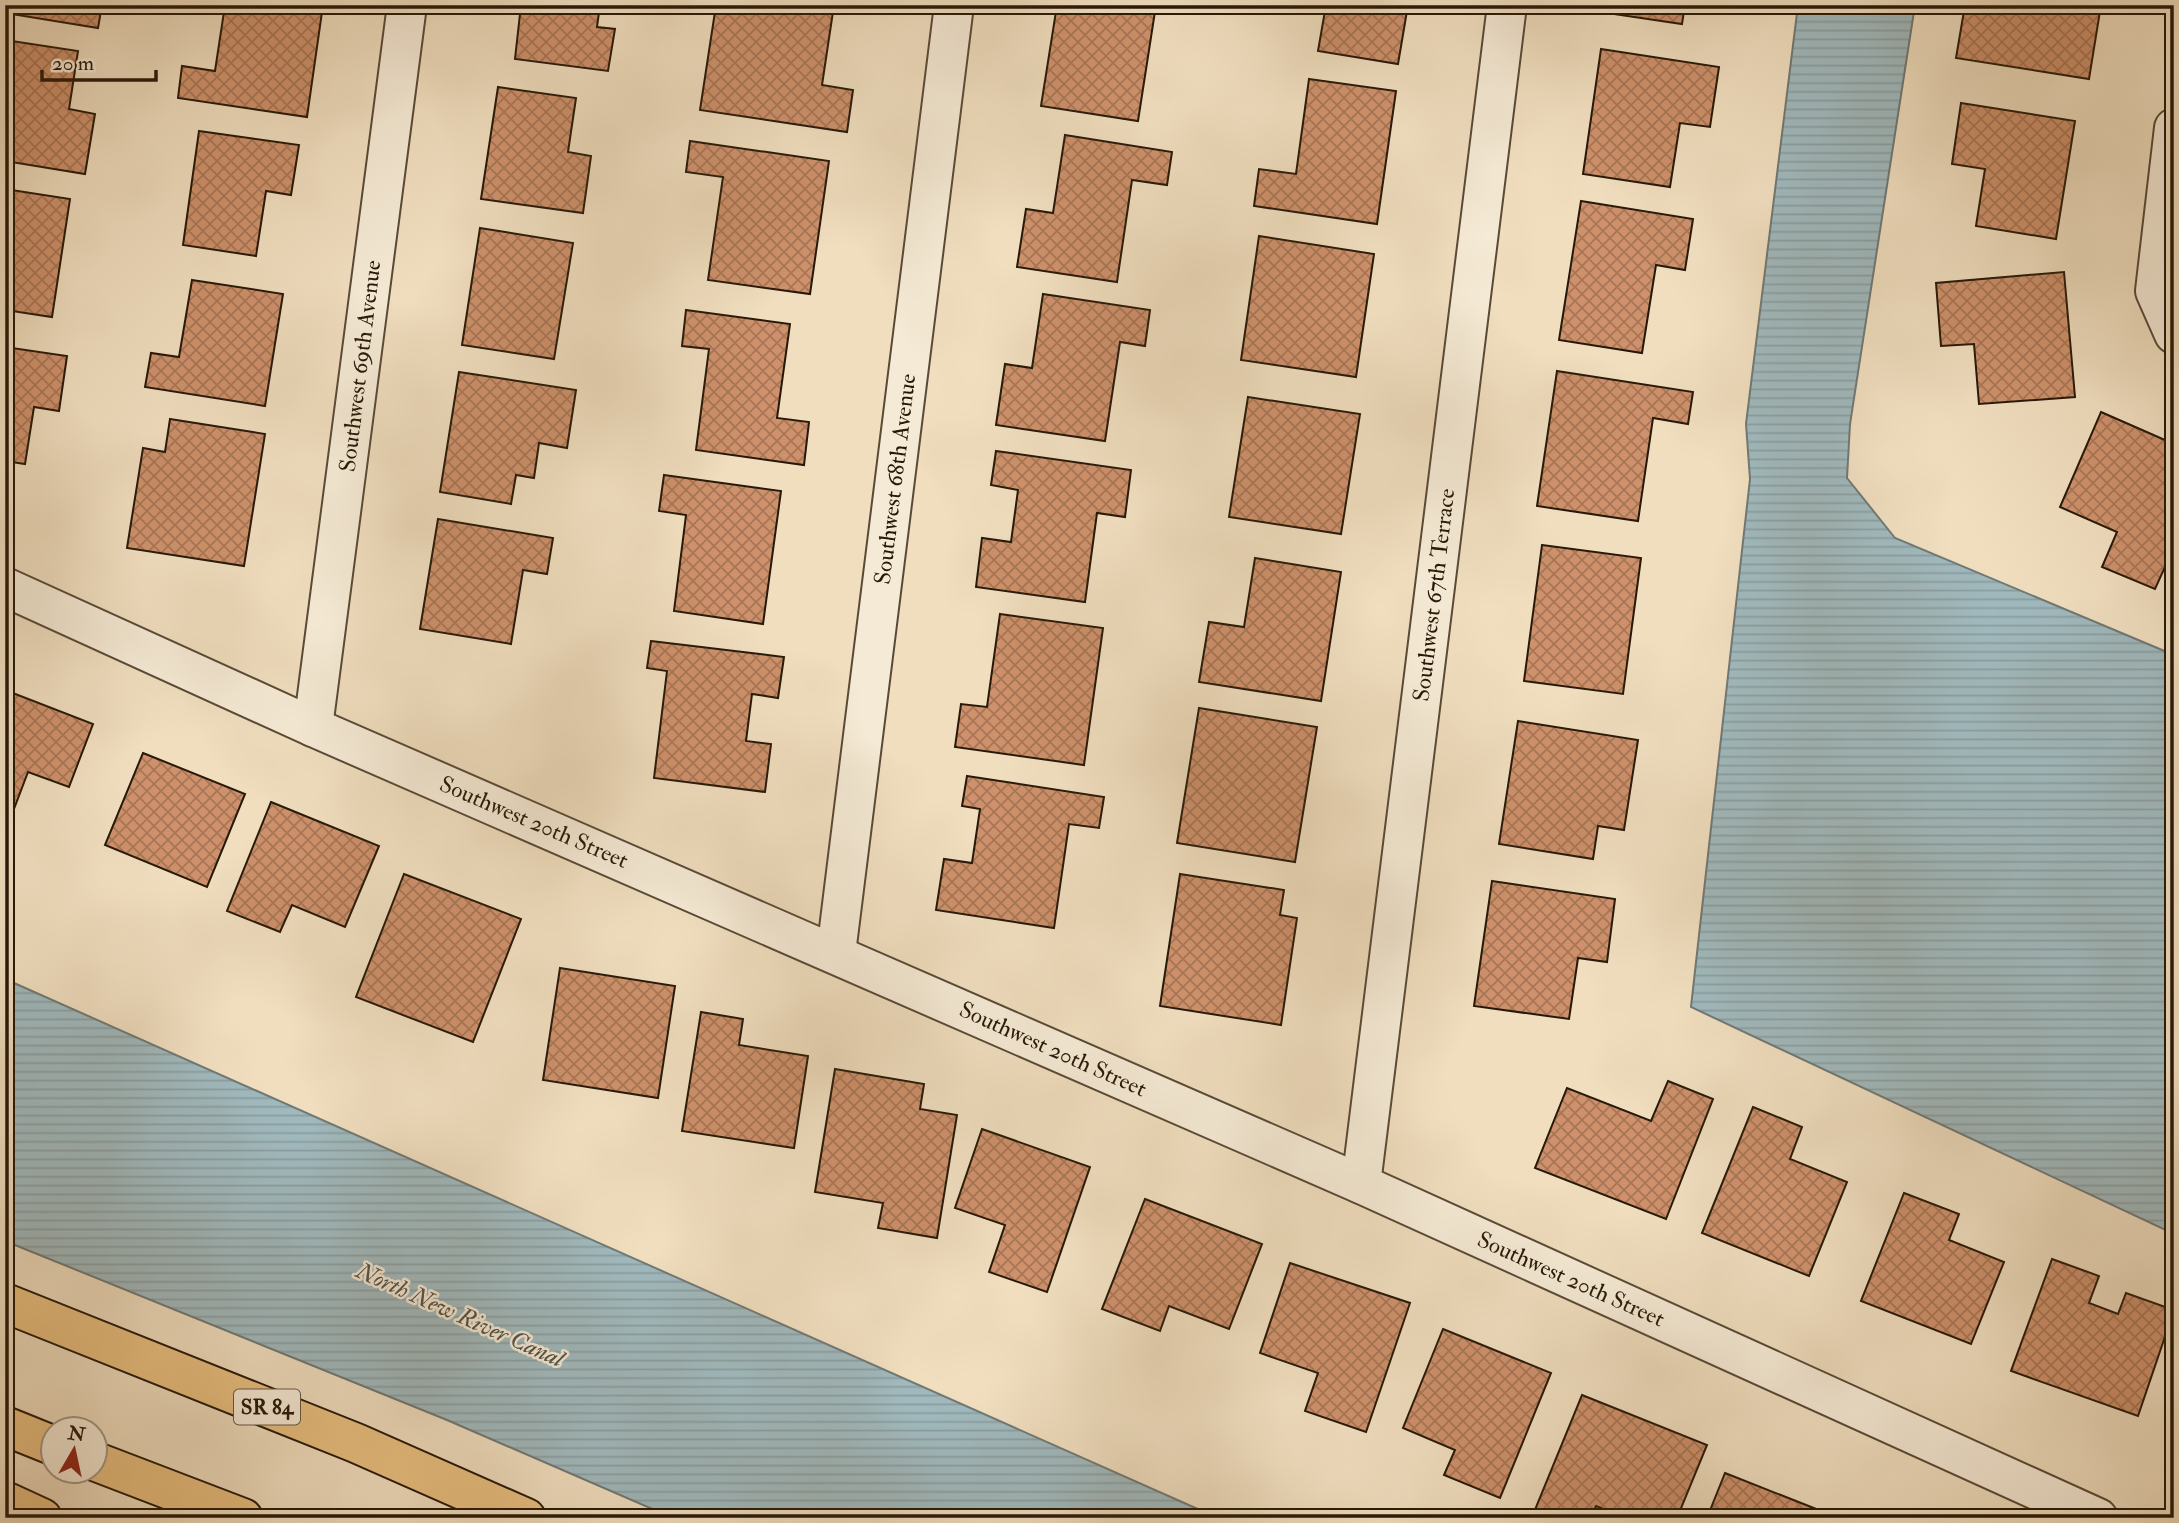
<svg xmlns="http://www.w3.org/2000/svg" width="2179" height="1523" viewBox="0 0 2179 1523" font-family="'IM FELL Double Pica',serif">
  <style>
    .water { fill: url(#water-rules); stroke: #707975; stroke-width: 2 }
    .building { fill: url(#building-cross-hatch); stroke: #271909; stroke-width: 2 }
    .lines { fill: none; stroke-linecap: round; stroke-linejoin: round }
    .minor-casing { stroke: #594a36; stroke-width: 42 }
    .major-casing { stroke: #271909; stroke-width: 42 }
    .highway-casing { stroke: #271909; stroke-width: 42 }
    .minor { stroke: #f5ead5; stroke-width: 38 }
    .major { stroke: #e8bf80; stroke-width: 38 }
    .highway { stroke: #e8bf80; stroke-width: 38 }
    .labels { text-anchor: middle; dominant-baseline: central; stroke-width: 5; stroke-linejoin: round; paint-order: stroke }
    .shield { fill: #f5ead5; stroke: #655846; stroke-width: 2 }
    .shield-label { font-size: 21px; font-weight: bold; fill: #271909 }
    .street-label { font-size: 23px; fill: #271909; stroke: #f5ead5 }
    .water-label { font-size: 24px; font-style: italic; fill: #515148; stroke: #f5ead5 }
  </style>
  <defs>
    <pattern id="water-rules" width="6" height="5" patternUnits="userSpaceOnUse" patternTransform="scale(1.75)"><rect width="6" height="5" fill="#a0b9bd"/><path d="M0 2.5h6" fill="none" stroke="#8a9ea1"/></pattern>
    <pattern id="building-cross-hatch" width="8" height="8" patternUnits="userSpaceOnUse" patternTransform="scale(1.75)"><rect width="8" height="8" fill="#ce916b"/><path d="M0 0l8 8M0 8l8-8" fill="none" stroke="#a77656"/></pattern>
  </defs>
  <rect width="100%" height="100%" fill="#f0debf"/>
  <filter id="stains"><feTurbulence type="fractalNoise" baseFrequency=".00286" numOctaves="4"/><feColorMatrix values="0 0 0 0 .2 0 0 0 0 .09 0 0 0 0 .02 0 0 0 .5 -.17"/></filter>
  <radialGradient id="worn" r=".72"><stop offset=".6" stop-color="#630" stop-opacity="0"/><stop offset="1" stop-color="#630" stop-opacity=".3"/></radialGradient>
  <g class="water">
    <polygon points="1798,5 1915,5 1850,424 1847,478 1895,538 2174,655 2174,1234 1691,1007 1750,479 1746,424"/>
    <polygon points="5,979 1218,1518 673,1518 447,1420 5,1241"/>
  </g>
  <g class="building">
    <polygon points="5,5 102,5 98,28 5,13"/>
    <polygon points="225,5 323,5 307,117 178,98 182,66 215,71"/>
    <polygon points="521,5 600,5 597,27 615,29 608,71 515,59"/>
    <polygon points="716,5 834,5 822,85 853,90 847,132 700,110"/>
    <polygon points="1057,5 1156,5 1138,121 1041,106"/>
    <polygon points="1326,5 1408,5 1398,64 1318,51"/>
    <polygon points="1601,5 1685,5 1682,24 1600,12"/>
    <polygon points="1965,5 2101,5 2089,79 1956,58"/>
    <polygon points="5,40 78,51 69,109 95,114 85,174 5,161"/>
    <polygon points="1601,49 1719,67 1710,127 1680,123 1670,187 1583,174"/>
    <polygon points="1309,79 1396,91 1377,224 1254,206 1259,169 1296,174"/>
    <polygon points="498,87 576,98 568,152 591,156 583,213 481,199"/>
    <polygon points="1961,103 2075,121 2056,239 1976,226 1985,169 1952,164"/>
    <polygon points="199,131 299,145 291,195 266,191 256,256 183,245"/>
    <polygon points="1065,135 1172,152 1167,185 1132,180 1117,282 1017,267 1026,209 1053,213"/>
    <polygon points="690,141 829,161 810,294 708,280 723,177 686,172"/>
    <polygon points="5,189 70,199 52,317 5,310"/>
    <polygon points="1581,201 1693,219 1685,270 1656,265 1642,353 1559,340"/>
    <polygon points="480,228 573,243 554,359 462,345"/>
    <polygon points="1259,236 1374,254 1356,377 1241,360"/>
    <polygon points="2064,272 2075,397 1979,404 1974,344 1941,346 1936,283"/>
    <polygon points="192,280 283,294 265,406 145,387 151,353 179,357"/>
    <polygon points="1043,294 1150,310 1145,346 1120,342 1105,441 996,425 1005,364 1032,368"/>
    <polygon points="686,310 790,324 777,418 809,422 804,465 696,450 709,349 682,346"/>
    <polygon points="5,347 67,356 59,411 34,407 25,464 5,461"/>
    <polygon points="1557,371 1693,392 1688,424 1653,418 1638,521 1537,506"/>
    <polygon points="459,372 576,390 567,448 539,443 534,478 516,475 511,504 440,492"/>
    <polygon points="1248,397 1360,414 1341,534 1229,517"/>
    <polygon points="2101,412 2174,444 2174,547 2155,589 2102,567 2117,532 2060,507"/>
    <polygon points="170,419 265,434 244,566 127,548 143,448 165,452"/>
    <polygon points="996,451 1131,470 1125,517 1097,513 1085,602 976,587 982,538 1011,542 1018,490 991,485"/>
    <polygon points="664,475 781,491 763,624 674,611 686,515 659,511"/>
    <polygon points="438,519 553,538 547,574 523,570 511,644 420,629"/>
    <polygon points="1542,545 1641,558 1623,694 1524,681"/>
    <polygon points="1255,558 1341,572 1321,701 1199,682 1209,622 1244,627"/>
    <polygon points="1000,614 1103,628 1084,765 955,747 961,704 987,707"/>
    <polygon points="651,641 784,657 778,698 752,694 746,741 771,744 765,792 654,778 667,671 647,668"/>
    <polygon points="5,690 93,724 69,787 28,772 9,822 5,820"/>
    <polygon points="1199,708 1317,727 1295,862 1177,843"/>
    <polygon points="1518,721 1638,740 1624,830 1598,826 1593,859 1499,844"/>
    <polygon points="143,753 245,794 207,887 105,845"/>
    <polygon points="967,776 1104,797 1099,828 1069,824 1054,928 936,910 944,859 972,863 980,809 962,806"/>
    <polygon points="271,802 379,846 345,927 292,905 280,932 227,911"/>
    <polygon points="404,874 521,919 473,1042 356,997"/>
    <polygon points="1180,874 1284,890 1280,915 1297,918 1281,1025 1160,1006"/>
    <polygon points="1492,881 1615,899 1607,962 1578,958 1569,1019 1474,1006"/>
    <polygon points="560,968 675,986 658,1098 543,1080"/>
    <polygon points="701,1012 743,1019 739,1045 808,1056 794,1148 682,1131"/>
    <polygon points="835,1069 924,1084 920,1109 957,1115 937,1238 878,1228 883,1203 815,1192"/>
    <polygon points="1668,1081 1713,1099 1666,1219 1535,1168 1567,1088 1651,1121"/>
    <polygon points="1753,1107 1802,1127 1790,1159 1847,1182 1809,1276 1702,1233"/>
    <polygon points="982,1129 1090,1167 1047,1292 989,1272 1005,1225 955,1208"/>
    <polygon points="1904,1193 1959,1214 1949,1240 2004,1262 1971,1344 1861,1301"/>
    <polygon points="1145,1199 1262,1244 1229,1329 1169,1306 1160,1331 1102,1309"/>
    <polygon points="2052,1259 2099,1276 2089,1303 2118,1314 2126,1293 2174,1310 2138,1416 2011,1371"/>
    <polygon points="1290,1263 1410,1303 1366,1432 1305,1411 1318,1373 1260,1353"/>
    <polygon points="1443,1329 1551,1373 1500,1498 1444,1475 1455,1450 1403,1428"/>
    <polygon points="1582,1395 1707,1445 1677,1518 1626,1518 1596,1506 1591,1518 1532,1517"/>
    <polygon points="1725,1473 1839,1518 1707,1518"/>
  </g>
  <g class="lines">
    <g class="minor-casing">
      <g id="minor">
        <polyline points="2174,128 2155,291 2174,334"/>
        <polyline points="5,587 313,727 1361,1184 2098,1518"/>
        <polyline points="313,727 407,5"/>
        <polyline points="836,953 954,5"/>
        <polyline points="1361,1184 1507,5"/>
      </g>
    </g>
    <g class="major-casing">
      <polyline id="major" points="5,1303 356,1443 526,1518"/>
    </g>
    <g class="highway-casing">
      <g id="highway">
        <polyline points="5,1426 52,1445"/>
        <polyline points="94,1461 243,1518"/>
        <polyline points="5,1501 42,1518"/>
      </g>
    </g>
    <use href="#minor" class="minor"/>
    <use href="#major" class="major"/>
    <use href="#highway" class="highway"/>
  </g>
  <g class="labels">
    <rect class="shield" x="234" y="1389.5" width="66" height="35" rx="5"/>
    <g class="shield-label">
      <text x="267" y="1407">SR 84</text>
    </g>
    <g class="street-label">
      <text transform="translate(360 366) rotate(-83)">Southwest 69th Avenue</text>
      <text transform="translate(895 479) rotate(-83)">Southwest 68th Avenue</text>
      <text transform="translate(1434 595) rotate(-83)">Southwest 67th Terrace</text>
      <text transform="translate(534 822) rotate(23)">Southwest 20th Street</text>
      <text transform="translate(1053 1049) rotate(24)">Southwest 20th Street</text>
      <text transform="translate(1571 1279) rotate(24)">Southwest 20th Street</text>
    </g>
    <g class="water-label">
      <text transform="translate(460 1315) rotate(24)">North New River Canal</text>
    </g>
  </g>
  <rect width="2179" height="1523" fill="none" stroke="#f0debf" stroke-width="28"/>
  <rect x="7" y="7" width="2165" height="1509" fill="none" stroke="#271909" stroke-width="3.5"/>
  <rect x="14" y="14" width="2151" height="1495" fill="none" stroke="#271909" stroke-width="2"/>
  <g transform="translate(74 1450) rotate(9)"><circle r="33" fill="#f5ead5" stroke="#a39683" stroke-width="2"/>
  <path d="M0-5L12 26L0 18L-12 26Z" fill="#8f2418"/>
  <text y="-10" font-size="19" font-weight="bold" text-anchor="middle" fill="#271909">N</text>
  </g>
  <path d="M42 70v10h114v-10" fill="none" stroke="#271909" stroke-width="3.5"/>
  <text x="52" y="70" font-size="21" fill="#271909" stroke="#f5ead5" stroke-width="5" paint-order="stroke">20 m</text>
  <rect width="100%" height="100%" filter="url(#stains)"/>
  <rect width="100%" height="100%" fill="url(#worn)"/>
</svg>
